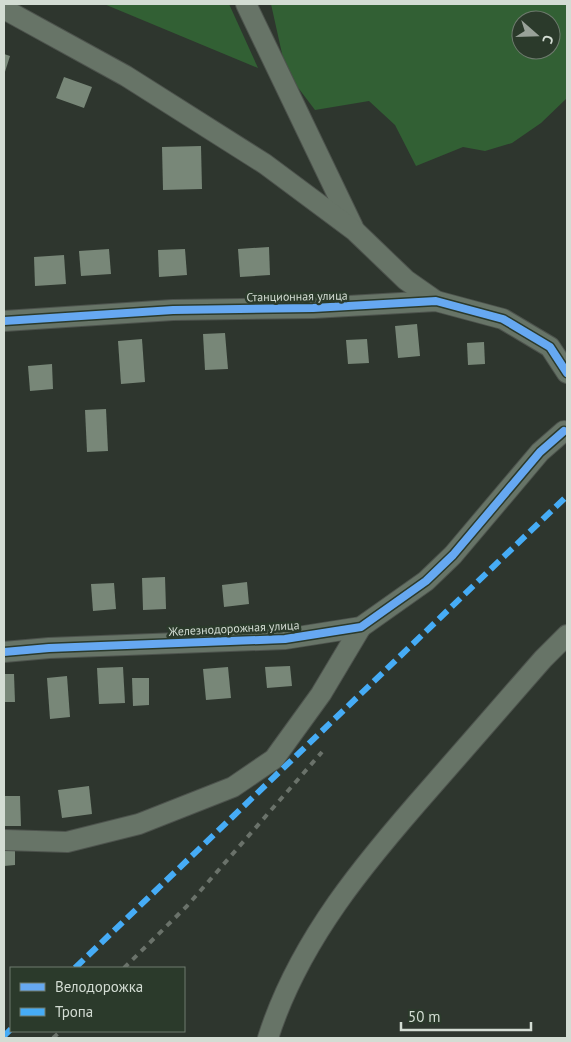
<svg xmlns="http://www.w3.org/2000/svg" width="571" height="1042" viewBox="0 0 571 1042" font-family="'PT Sans',sans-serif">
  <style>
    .green { fill: #326034; fill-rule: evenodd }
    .building { fill: #788778 }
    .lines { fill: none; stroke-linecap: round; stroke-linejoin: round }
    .minor-casing { stroke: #4d534d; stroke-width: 22 }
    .minor { stroke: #677467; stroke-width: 20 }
    .rail { stroke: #6a726a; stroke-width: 4; stroke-dasharray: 6 6; stroke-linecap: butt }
    .quiet { stroke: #46acf6; stroke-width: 6; stroke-dasharray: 12 6; stroke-linecap: butt }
    .cycleway-casing { stroke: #2b3a2b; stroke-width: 11 }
    .cycleway { stroke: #66a8f1; stroke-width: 8 }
    .labels { text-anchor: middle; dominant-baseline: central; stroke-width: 5; stroke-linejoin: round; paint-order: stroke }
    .street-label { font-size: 12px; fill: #d3dcd3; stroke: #2b3a2b }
  </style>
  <rect width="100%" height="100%" fill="#2e362e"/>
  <g class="green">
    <polygon points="104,4 229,4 258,68"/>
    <path d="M271 4H567V98L541 123 512 143 485 151 463 147 416 166 395 125 369 101 315 110 290 77 285 67ZM521 20H551V50H521Z"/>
  </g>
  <g class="building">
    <polygon points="4,54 10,56 4,75"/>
    <polygon points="64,77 92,87 84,108 56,98"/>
    <polygon points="201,146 202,189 163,190 162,147"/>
    <polygon points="269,247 270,275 240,277 238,249"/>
    <polygon points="109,249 111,274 81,276 79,251"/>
    <polygon points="185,249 187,275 159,277 158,250"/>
    <polygon points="64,255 66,284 35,286 34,257"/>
    <polygon points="417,324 420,356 398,358 395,326"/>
    <polygon points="225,333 228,369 205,370 203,334"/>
    <polygon points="142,339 145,382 121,384 118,341"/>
    <polygon points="367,339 369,363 348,364 346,340"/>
    <polygon points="484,342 485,364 468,365 467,343"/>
    <polygon points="52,364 53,389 30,391 28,366"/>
    <polygon points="106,409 108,451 87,452 85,410"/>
    <polygon points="165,577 166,609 143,610 142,578"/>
    <polygon points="247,582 249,604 224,607 222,585"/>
    <polygon points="114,583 116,609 93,611 91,584"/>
    <polygon points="290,666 292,686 267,688 265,667"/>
    <polygon points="123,667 125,703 99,704 97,668"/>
    <polygon points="228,667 231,698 206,700 203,669"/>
    <polygon points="4,674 14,674 15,702 4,702"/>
    <polygon points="67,676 70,717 50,719 47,678"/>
    <polygon points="132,678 149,678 149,705 133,706"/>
    <polygon points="89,786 92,814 62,818 58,790"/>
    <polygon points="4,796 20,796 21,826 4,826"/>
    <polygon points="15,848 15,865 4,866 4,849"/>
  </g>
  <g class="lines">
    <g class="minor-casing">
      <g id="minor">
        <polyline points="246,4 353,227"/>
        <polyline points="4,9 126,76 265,164 355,231 406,280 436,301"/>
        <polyline points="4,321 173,310 313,308 436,301 503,319 550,347 567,373"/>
        <polyline points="4,652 49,648 285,639 361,627 426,581 453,555 540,452 564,431"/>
        <polyline points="4,840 67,842 139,824 233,787 274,759 321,694 361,627"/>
        <path d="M268 1038C299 940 366 861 433 785 470 743 506 701 543 659L567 635"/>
      </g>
    </g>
    <use href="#minor" class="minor"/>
    <g class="rail">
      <polyline points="124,968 187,906 322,752"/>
      <polyline points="53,1038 61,1031"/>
    </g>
    <g class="quiet">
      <polyline points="75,968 567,496"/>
      <polyline points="4,1036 11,1029"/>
    </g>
    <g class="cycleway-casing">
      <g id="cycleway">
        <polyline points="4,321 173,310 313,308 436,301 503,319 550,347 567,373"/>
        <polyline points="4,652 49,648 285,639 361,627 426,581 453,555 540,452 564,431"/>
      </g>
    </g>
    <use href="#cycleway" class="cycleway"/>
  </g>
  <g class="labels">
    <g class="street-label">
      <text transform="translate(297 296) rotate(-1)">Станционная улица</text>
      <text transform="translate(234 628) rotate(-3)">Железнодорожная улица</text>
    </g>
  </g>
  <rect width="571" height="1042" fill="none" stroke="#d3dcd3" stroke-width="10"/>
  <rect x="10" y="967" width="175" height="65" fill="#2b3a2b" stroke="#6e7b6e"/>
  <rect x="20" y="983" width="25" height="8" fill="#66a8f1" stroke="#6e7b6e"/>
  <text x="55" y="992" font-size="15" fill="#d3dcd3">Велодорожка</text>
  <rect x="20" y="1008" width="25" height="8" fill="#46acf6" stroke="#6e7b6e"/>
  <text x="55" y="1017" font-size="15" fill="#d3dcd3">Тропа</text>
  <g transform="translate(536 35) rotate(110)"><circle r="24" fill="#2b3a2b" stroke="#6e7b6e"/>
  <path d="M0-4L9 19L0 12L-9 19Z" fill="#99a299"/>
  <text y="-8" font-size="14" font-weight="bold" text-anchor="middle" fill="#d3dcd3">С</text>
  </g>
  <path d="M401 1022v8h130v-8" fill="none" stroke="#d3dcd3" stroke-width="2.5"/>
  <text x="408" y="1022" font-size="15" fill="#d3dcd3" stroke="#2b3a2b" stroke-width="4" paint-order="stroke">50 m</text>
</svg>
